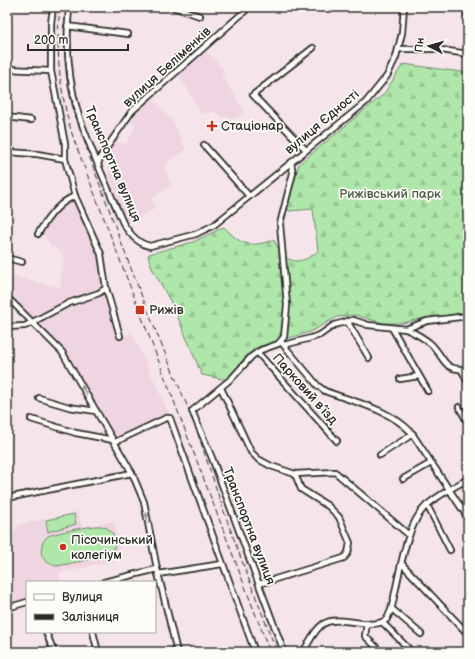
<svg xmlns="http://www.w3.org/2000/svg" width="475" height="659" viewBox="0 0 475 659" font-family="'Balsamiq Sans',sans-serif">
  <style>
    .built { fill: #efd5e1 }
    .grass { fill: #afe7ab; stroke: #6d896b }
    .forest { fill: url(#forest-firs); stroke: #6d896b }
    .lines { fill: none; stroke-linecap: round; stroke-linejoin: round }
    .minor-casing { stroke: #2b2b2b; stroke-width: 8 }
    .minor { stroke: #fdfcf7; stroke-width: 4.5 }
    .rail { stroke: #2b2b2b; stroke-width: 1; stroke-dasharray: 6 3; stroke-linecap: butt }
    .oneway { fill: #9e9e9b }
    .poi-dot { fill: #c8321e; stroke: #fdfcf7; stroke-width: 1.5 }
    .labels { text-anchor: middle; dominant-baseline: central; stroke-width: 3.5; stroke-linejoin: round; paint-order: stroke }
    .street-label { font-size: 13px; fill: #2b2b2b; stroke: #fdfcf7 }
    .poi-label { font-size: 13px; fill: #2b2b2b; stroke: #fdfcf7; text-anchor: start }
    .park-label { font-size: 13px; fill: #4c5a4b; stroke: #fdfcf7 }
  </style>
  <defs>
    <pattern id="forest-firs" width="22" height="20" patternUnits="userSpaceOnUse"><rect width="22" height="20" fill="#afe7ab"/><path d="M5 1l3.5 6h-7zM16 11l3.5 6h-7z" fill="#97c693"/></pattern>
  </defs>
  <rect width="100%" height="100%" fill="#f5e5ea"/>
  <filter id="ink" filterUnits="userSpaceOnUse"><feTurbulence type="fractalNoise" baseFrequency=".025" numOctaves="2"/><feDisplacementMap in="SourceGraphic" scale="8" xChannelSelector="R" yChannelSelector="G"/><feConvolveMatrix kernelMatrix="1 2 1 2 8 2 1 2 1" color-interpolation-filters="sRGB"/></filter>
  <g filter="url(#ink)">
    <g class="built">
      <polygon points="205,49 224,71 221,74 245,112 236,118 222,117 215,112 201,113 178,73"/>
      <polygon points="151,98 173,121 186,150 164,165 171,185 151,199 156,208 128,224 108,175 112,159 108,152 117,142 126,144 135,126 130,120 133,115"/>
      <polygon points="72,198 75,199 100,257 112,308 122,337 132,333 170,415 115,439 63,350 7,296 7,275 60,287 62,266 65,257 54,246 52,247 41,231 44,226"/>
      <polygon points="78,512 82,527 114,521 122,559 59,573 60,582 27,582 27,600 7,604 7,536 13,534 18,525"/>
    </g>
    <g class="grass">
      <polygon points="74,514 76,524 48,532 46,520"/>
      <path d="M101 526C116 529 120 546 108 556L57 566C51 565 45 562 42 556 40 549 42 541 48 536 55 533 93 525 101 526Z"/>
    </g>
    <path class="forest" d="M403 64 468 73V313L424 318 403 323H383L355 315 337 317 310 332 257 347 244 358 227 380 202 375 174 308 152 268 148 256 149 254 193 242 224 227C241 245 249 248 274 240 284 264 299 267 318 251L313 209 289 211 287 207 299 164 384 94Z"/>
    <g class="lines">
      <g class="minor-casing">
        <g id="minor">
          <polyline points="53,7 51,24 51,71 65,144 65,159 75,196 101,254 106,288 120,336"/>
          <path d="M69 7C66 41 68 80 78 113 90 149 108 188 123 223 129 233 138 244 150 246L196 234 214 225 366 102 387 76 396 57 402 33 404 7"/>
          <polyline points="173,7 200,16"/>
          <polyline points="466,7 468,18"/>
          <polyline points="7,17 8,7"/>
          <polyline points="67,26 128,34"/>
          <polyline points="399,49 435,49 468,54"/>
          <polyline points="7,69 51,71"/>
          <polyline points="7,117 31,120"/>
          <polyline points="204,145 249,196"/>
          <polyline points="306,150 253,95 313,48"/>
          <polyline points="7,152 37,154 65,159"/>
          <polyline points="98,164 101,156 132,111 245,11 246,7"/>
          <path d="M38 234C46 220 59 202 75 196"/>
          <polyline points="7,258 22,262"/>
          <polyline points="7,297 62,352 132,473 144,502 157,569 177,652"/>
          <polyline points="347,321 369,358"/>
          <polyline points="7,327 25,326 69,303 99,293 106,288"/>
          <polyline points="392,328 428,391"/>
          <path d="M406 329C415 333 424 338 431 344 446 359 442 371 468 369"/>
          <path d="M281 342 318 386 325 391C354 402 389 409 411 432L468 518"/>
          <polyline points="284,345 311,338 320,335 334,325 353,320 368,325 406,329 427,321 468,316"/>
          <polyline points="257,352 337,441"/>
          <polyline points="461,369 468,382"/>
          <polyline points="400,379 419,376"/>
          <polyline points="221,388 251,452 258,459 271,466 295,474 335,472 409,535"/>
          <polyline points="39,398 69,407 96,411"/>
          <polyline points="459,407 468,423"/>
          <polyline points="31,419 76,433 113,440"/>
          <polyline points="115,442 166,418 170,418 255,652"/>
          <polyline points="380,455 413,434"/>
          <polyline points="403,479 431,463"/>
          <polyline points="7,498 132,473"/>
          <polyline points="427,505 450,550"/>
          <polyline points="402,564 468,634"/>
          <polyline points="158,574 222,564"/>
          <polyline points="104,582 157,569"/>
          <polyline points="259,584 344,558 348,553 350,543 339,517 328,506 301,489 295,474"/>
          <polyline points="7,608 27,602"/>
          <polyline points="392,609 421,634"/>
          <polyline points="382,622 412,652"/>
          <polyline points="367,623 365,636 381,652"/>
          <polyline points="46,632 54,652"/>
          <polyline points="93,632 98,652"/>
          <polyline points="284,652 212,458 192,411 232,378 252,356 261,350 278,344 284,337 287,305 280,224 293,173 291,163"/>
          <path d="M303 652C309 643 314 630 323 624 340 613 373 632 387 619L391 610C399 580 404 527 426 506 438 495 454 487 468 479"/>
        </g>
      </g>
      <use href="#minor" class="minor"/>
      <g class="rail">
        <path d="M60 7C55 53 60 96 74 140L270 652"/>
        <path d="M66 7C58 81 84 142 109 209 133 277 161 344 189 410 203 446 214 484 227 520 243 565 260 608 277 652"/>
      </g>
    </g>
    <defs><path id="oneway-solid" d="M-6-.8H1V-3.2L6.5 0L1 3.2V.8H-6Z"/></defs>
    <g class="oneway">
      <use href="#oneway-solid" transform="translate(84 390) rotate(-120)"/>
      <use href="#oneway-solid" transform="translate(147 518) rotate(-100)"/>
    </g>
  </g>
  <g class="poi-dot">
    <path d="M210 120h4v4h4v4h-4v4h-4v-4h-4v-4h4z"/>
    <rect x="135" y="305" width="10" height="10" rx="2"/>
    <circle cx="63" cy="547" r="4"/>
  </g>
  <g class="labels">
    <g class="street-label">
      <text transform="translate(167 67) rotate(-42)">вулиця Беліменків</text>
      <text transform="translate(322 122) rotate(-40)">вулиця Єдності</text>
      <text transform="translate(113 164) rotate(67)">Транспортна вулиця</text>
      <text transform="translate(305 389) rotate(48)">Парковий в’їзд</text>
      <text transform="translate(249 526) rotate(69)">Транспортна вулиця</text>
    </g>
    <g class="poi-label">
      <text x="221" y="126">Стаціонар</text>
      <text x="149" y="310">Рижів</text>
      <text x="71" y="540">Пісочинський<tspan x="71" dy="15">колегіум</tspan></text>
    </g>
    <g class="park-label">
      <text x="390" y="194">Рижівський парк</text>
    </g>
  </g>
  <rect width="475" height="659" fill="none" stroke="#fdfcf7" stroke-width="24"/>
  <rect x="12" y="12" width="451" height="635" fill="none" stroke="#2b2b2b" stroke-width="1.5" filter="url(#ink)"/>
  <rect x="26" y="581" width="130" height="52" fill="#fdfcf7" stroke="#a9a8a5"/>
  <rect x="34" y="594" width="20" height="6" fill="#fdfcf7" stroke="#a9a8a5"/>
  <text x="62" y="601" font-size="12" fill="#2b2b2b">Вулиця</text>
  <rect x="34" y="614" width="20" height="6" fill="#2b2b2b" stroke="#a9a8a5"/>
  <text x="62" y="621" font-size="12" fill="#2b2b2b">Залізниця</text>
  <g transform="translate(429 46) rotate(276)" stroke="#fdfcf7" stroke-width="3" paint-order="stroke">
  <path d="M0-3L7 15L0 10L-7 15Z" fill="#2b2b2b"/>
  <text y="-6" font-size="11" font-weight="bold" text-anchor="middle" fill="#2b2b2b">Пн</text>
  </g>
  <path d="M28 44v6h100v-6" fill="none" stroke="#2b2b2b" stroke-width="2"/>
  <text x="34" y="44" font-size="12" fill="#2b2b2b" stroke="#fdfcf7" stroke-width="3" paint-order="stroke">200 m</text>
</svg>
